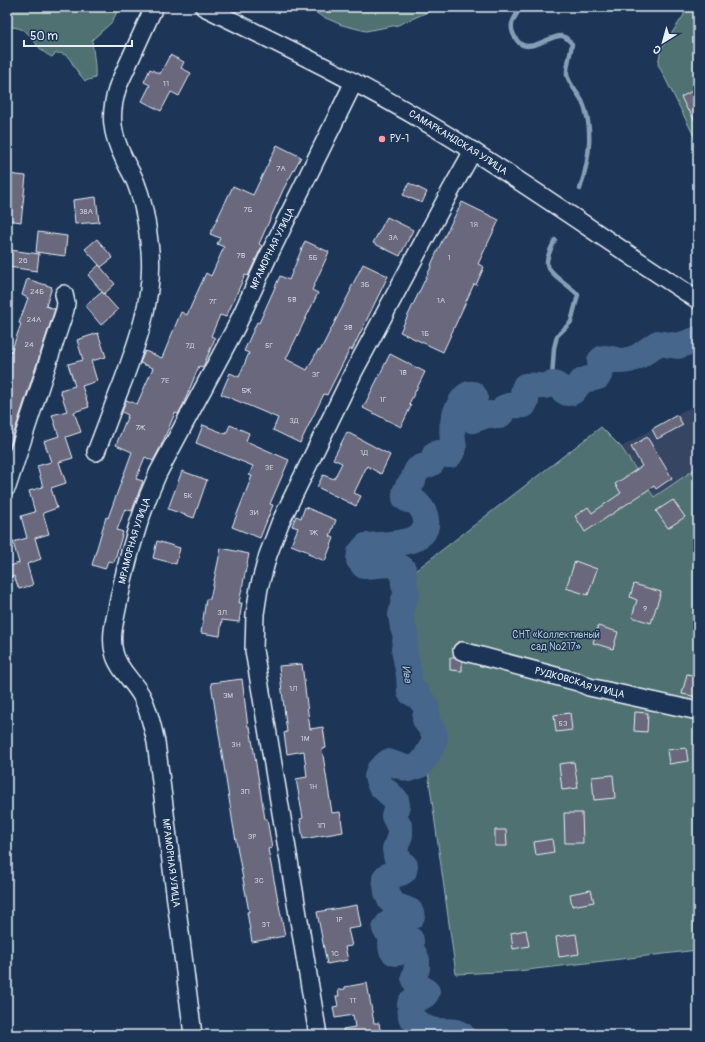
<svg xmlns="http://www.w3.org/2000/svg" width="705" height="1042" viewBox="0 0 705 1042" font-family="Pangolin,sans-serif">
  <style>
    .built { fill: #344462 }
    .green { fill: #507171; stroke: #9cb1b4 }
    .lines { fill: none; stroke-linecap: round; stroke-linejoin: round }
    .stream { stroke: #879eb7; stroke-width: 4.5 }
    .river { stroke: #46668c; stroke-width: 26 }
    .building { fill: #69687b; stroke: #e8f1f8 }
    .minor-casing { stroke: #e8f1f8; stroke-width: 20 }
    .minor { stroke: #1d3557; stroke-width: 17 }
    .poi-dot { fill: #ff9aa2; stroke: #1d3557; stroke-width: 1.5 }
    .labels { text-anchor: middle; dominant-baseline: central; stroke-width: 3; stroke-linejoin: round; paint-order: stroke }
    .number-label { font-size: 8px; fill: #c8cfd9 }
    .poi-label { font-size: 10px; fill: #e8f1f8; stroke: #1d3557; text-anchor: start }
    .street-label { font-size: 10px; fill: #e8f1f8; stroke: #1d3557 }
    .park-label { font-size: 10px; fill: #b3c4c9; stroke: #1d3557 }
    .water-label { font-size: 11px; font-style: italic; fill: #afc0d2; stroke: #1d3557 }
  </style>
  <rect width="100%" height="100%" fill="#1d3557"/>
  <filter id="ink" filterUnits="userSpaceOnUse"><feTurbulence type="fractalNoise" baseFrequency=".025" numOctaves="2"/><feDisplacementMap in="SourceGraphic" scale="8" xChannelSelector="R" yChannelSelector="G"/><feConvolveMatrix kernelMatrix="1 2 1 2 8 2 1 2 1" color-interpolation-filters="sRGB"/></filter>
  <g filter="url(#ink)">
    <polygon class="built" points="698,404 698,467 654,497 621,447 681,412"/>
    <g class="green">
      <path d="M7 7H114L117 12 112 22 92 40C93 53 96 65 95 78L85 81C83 78 79 74 77 71 70 61 70 53 56 53L52 57C30 47 35 26 7 27Z"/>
      <polygon points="307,7 434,7 430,11 398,25 366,31 342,25 321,16"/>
      <polygon points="684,7 698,7 698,144 658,64 661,49 684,15"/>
      <polygon points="601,427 621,447 654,497 698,467 698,950 518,971 456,974 428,772 407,577"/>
    </g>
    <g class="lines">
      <g class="stream">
        <path d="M521 7C514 19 507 25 516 39 527 57 550 34 562 36 567 37 569 41 572 44 571 52 566 67 567 75 569 84 578 93 582 101 595 129 589 161 580 189"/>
        <path d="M548 386 552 378 554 348 557 336 571 322 578 295C571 286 549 274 547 264 546 257 552 247 555 240"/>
      </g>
      <path class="river" d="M462 1035C454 1029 446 1032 436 1031 427 1030 417 1023 411 1017L410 1004 411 1002 425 995 427 992 416 983 414 977 417 968V960L411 948V940L408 939C404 942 406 947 402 950 401 952 399 953 396 953 388 951 392 940 392 935L385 929 388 924 407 920 412 916 410 911 395 905 390 900 387 892 385 878C391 871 396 877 404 871L405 866 396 856 395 849 400 835V828L394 816 397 805 396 800 380 785 377 777 379 770 388 762 409 769 420 765C425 759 438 740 434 732 431 727 427 725 425 719 425 715 427 713 427 710 427 704 423 703 420 699 419 698 419 695 418 694H413L410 692 409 675 404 649 406 635 403 628 401 615 404 600 407 594 406 589 404 585 403 569C393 560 377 566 364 566L359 560 360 553 366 546C382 544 430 546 426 520 425 511 419 504 412 499L408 500 405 498C404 490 408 486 413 481 417 464 419 470 432 463L435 454 438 453 448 455H450L454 448C453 440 451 431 453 423 454 414 463 392 473 394L475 397C472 406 465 411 473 420L490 414 499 416 503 412 505 407C514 404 514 406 524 405L526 401C523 395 522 392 525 386 531 384 537 387 544 386 547 386 550 384 553 384 560 384 562 394 569 393 575 393 576 386 580 383 585 378 592 379 598 377L601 371 600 361 603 358C610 357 615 361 621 361 637 361 646 350 658 343L678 346 698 339"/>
    </g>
    <g class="building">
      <polygon points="170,55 184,62 181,68 191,73 179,96 171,92 161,111 142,101 150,85 144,82 150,69 160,74"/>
      <polygon points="694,90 698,98 698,127 689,110 688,111 681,97"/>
      <polygon points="277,145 301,157 283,190 259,244 262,246 248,276 245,275 226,317 220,315 211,336 215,338 203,367 199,366 183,405 178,414 175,413 161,446 153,461 145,457 136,479 143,481 132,511 125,509 117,530 123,532 114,562 108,561 105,569 92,565 106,517 108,518 132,452 116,445 128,415 122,412 126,400 137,404 153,368 140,363 145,351 162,358 181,312 187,315 206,273 211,276 224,247 217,244 220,238 210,234 233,186 253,195"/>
      <polygon points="7,174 26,176 21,222 7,220"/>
      <polygon points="409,183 427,192 422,203 403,195"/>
      <polygon points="96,197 99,222 75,224 73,200"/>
      <polygon points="462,202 499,220 478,264 484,267 476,285 474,284 443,352 400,332 432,265 431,265 441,243"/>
      <polygon points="387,217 413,230 400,256 373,243"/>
      <polygon points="38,232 67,236 65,256 36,252"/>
      <polygon points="97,239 113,258 101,267 85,249"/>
      <polygon points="305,241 329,252 312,290 318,293 286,359 307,370 318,350 320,351 351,290 350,290 363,264 388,276 352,350 350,349 327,395 324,394 300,443 273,430 278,418 221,394 230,373 239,377 249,353 244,351 257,322 259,323 280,276 289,280"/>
      <polygon points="10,250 39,254 37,271 8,267"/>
      <polygon points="99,265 115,284 104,294 88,275"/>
      <polygon points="27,279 52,287 46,306 55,309 8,451 7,450 7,363 21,324 19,323 28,298 22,295"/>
      <polygon points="102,292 118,310 101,325 85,306"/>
      <polygon points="98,333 106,357 91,361 97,381 82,386 89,407 74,412 81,432 66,437 73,458 59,462 66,483 51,488 57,508 43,513 49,534 35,538 41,559 27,564 33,585 19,589 14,576 7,578 7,567 19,563 13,542 27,538 21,516 35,512 29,491 43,487 37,466 51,462 44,441 59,436 52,415 67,411 60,390 75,386 68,364 83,360 77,340"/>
      <polygon points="390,354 425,372 409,404 411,406 401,427 363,408"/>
      <polygon points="677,415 683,425 657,439 652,429"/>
      <polygon points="203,425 226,434 230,425 249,433 246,441 289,460 270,504 273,505 260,538 232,527 252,476 249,475 253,466 196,443"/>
      <polygon points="347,432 390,455 381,474 367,466 354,493 361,496 356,506 317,487 323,475 334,479 342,463 333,459"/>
      <polygon points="647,437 672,478 656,489 654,486 585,532 575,516 588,507 592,513 621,493 615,484 642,466 631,447"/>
      <polygon points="182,471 207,480 194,518 168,509"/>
      <polygon points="673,500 685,517 668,528 656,511"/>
      <polygon points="305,507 336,520 330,536 334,538 325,561 308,554 309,552 291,545 298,528 292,526 296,516 301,518"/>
      <polygon points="157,541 180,548 176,564 153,558"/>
      <polygon points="221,548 249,554 239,603 242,603 239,622 222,620 220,636 201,633 206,599 210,599"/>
      <polygon points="575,561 597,569 588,595 566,588"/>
      <polygon points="634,584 661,592 651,623 632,617 637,600 630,597"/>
      <polygon points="598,626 618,632 613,649 593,643"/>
      <polygon points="450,658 455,658 462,661 462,671 450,670"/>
      <polygon points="302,664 310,729 323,727 326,748 322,749 332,813 340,812 343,832 303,839 300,819 303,818 296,779 307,777 304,751 287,754 284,733 287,732 279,666"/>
      <polygon points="687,674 698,676 698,697 682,694"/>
      <polygon points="242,679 248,727 250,727 265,819 267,819 272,848 268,849 285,936 252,942 247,912 249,912 233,824 211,683"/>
      <polygon points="635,712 648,713 647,732 634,731"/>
      <polygon points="570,713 572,730 556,732 554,715"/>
      <polygon points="686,748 688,761 669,764 667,750"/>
      <polygon points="574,762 578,788 562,790 559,764"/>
      <polygon points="613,775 615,798 594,800 592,777"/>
      <polygon points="564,813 582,813 583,843 565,843"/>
      <polygon points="495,830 506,830 507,846 495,846"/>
      <polygon points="552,839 554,852 536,855 534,842"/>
      <polygon points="591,890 594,902 572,906 570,894"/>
      <polygon points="357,905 361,927 348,929 352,946 345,947 348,960 327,964 317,912"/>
      <polygon points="526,930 529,946 513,949 511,933"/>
      <polygon points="576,934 579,954 559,957 556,937"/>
      <polygon points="367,983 374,1023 379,1023 381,1035 344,1035 343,1029 355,1027 353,1015 335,1018 333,1007 338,1006 336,996 339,996 338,990 345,989 345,987"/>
    </g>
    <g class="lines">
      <g class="minor-casing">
        <g id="minor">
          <path id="s1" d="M204 7C281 45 359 82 432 126 523 180 609 243 698 300"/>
          <path d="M96 452C105 429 113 406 122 384 138 341 154 297 150 251 148 230 145 207 137 186 134 176 128 168 124 159 111 133 109 114 118 86L154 7"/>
          <polyline points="7,487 65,310 66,303 64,294"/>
          <path id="s2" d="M462 651 578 682 589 687 698 711"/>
          <path id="s3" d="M193 1035 156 742C152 726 149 709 141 695 133 681 117 668 114 652 110 636 115 620 118 604 127 558 139 515 158 473L236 327 267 259 354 82"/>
          <polyline points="318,1035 257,668 254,650 255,614 259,588 268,555 280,523 353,373 451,190 473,151"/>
        </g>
      </g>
      <use href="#minor" class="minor"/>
    </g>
  </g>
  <circle class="poi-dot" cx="382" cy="139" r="4"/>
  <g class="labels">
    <g class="number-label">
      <text x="166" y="83">11</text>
      <text x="281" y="168">7А</text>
      <text x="248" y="209">7Б</text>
      <text x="86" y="211">38А</text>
      <text x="474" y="224">1Я</text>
      <text x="393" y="237">3А</text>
      <text x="241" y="255">7В</text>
      <text x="313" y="257">5Б</text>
      <text x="449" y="257">1</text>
      <text x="23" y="260">26</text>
      <text x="365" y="284">3Б</text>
      <text x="37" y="291">24Б</text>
      <text x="292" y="299">5В</text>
      <text x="441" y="300">1А</text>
      <text x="213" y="301">7Г</text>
      <text x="34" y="319">24А</text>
      <text x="348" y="327">3В</text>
      <text x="425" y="333">1Б</text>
      <text x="29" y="344">24</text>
      <text x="190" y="345">7Д</text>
      <text x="269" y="345">5Г</text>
      <text x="403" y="372">1В</text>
      <text x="316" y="374">3Г</text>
      <text x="165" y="380">7Е</text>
      <text x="246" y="390">5Ж</text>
      <text x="383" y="399">1Г</text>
      <text x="294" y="420">3Д</text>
      <text x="140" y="427">7Ж</text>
      <text x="364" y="452">1Д</text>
      <text x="269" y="467">3Е</text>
      <text x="188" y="495">5К</text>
      <text x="254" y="512">3И</text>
      <text x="313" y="532">1Ж</text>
      <text x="645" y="608">9</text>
      <text x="222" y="612">3Л</text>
      <text x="293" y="688">1Л</text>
      <text x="228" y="695">3М</text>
      <text x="563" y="723">53</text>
      <text x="305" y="738">1М</text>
      <text x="236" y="744">3Н</text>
      <text x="313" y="786">1Н</text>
      <text x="245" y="791">3П</text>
      <text x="321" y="825">1П</text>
      <text x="252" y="836">3Р</text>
      <text x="259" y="880">3С</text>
      <text x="339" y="919">1Р</text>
      <text x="266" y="924">3Т</text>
      <text x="335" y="953">1С</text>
      <text x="353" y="1000">1Т</text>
    </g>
    <g class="poi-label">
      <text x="390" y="139">РУ-1</text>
    </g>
    <g class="street-label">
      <text stroke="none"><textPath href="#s1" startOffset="288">САМАРКАНДСКАЯ УЛИЦА</textPath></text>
      <text stroke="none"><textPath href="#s3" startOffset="834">МРАМОРНАЯ УЛИЦА</textPath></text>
      <text stroke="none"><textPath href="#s3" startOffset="510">МРАМОРНАЯ УЛИЦА</textPath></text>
      <text stroke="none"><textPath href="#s2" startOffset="122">РУДКОВСКАЯ УЛИЦА</textPath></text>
      <text transform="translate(171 863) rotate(83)">МРАМОРНАЯ УЛИЦА</text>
    </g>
    <g class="park-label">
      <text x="556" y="635">СНТ «Коллективный<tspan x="556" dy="12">сад №217»</tspan></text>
    </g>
    <g class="water-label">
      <text transform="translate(407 674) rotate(82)">Ива</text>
    </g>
  </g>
  <rect width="705" height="1042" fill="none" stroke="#1d3557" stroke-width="24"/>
  <rect x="12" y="12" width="681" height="1018" fill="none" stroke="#e8f1f8" stroke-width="1.5" filter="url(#ink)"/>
  <g transform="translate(663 42) rotate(217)" stroke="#1d3557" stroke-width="3" paint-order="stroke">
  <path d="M0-3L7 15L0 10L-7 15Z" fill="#e8f1f8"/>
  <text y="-6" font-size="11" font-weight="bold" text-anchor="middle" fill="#e8f1f8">С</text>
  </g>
  <path d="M24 40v6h108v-6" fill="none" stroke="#e8f1f8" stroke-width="2"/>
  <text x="30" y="40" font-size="12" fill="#e8f1f8" stroke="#1d3557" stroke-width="3" paint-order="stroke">50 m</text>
</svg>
